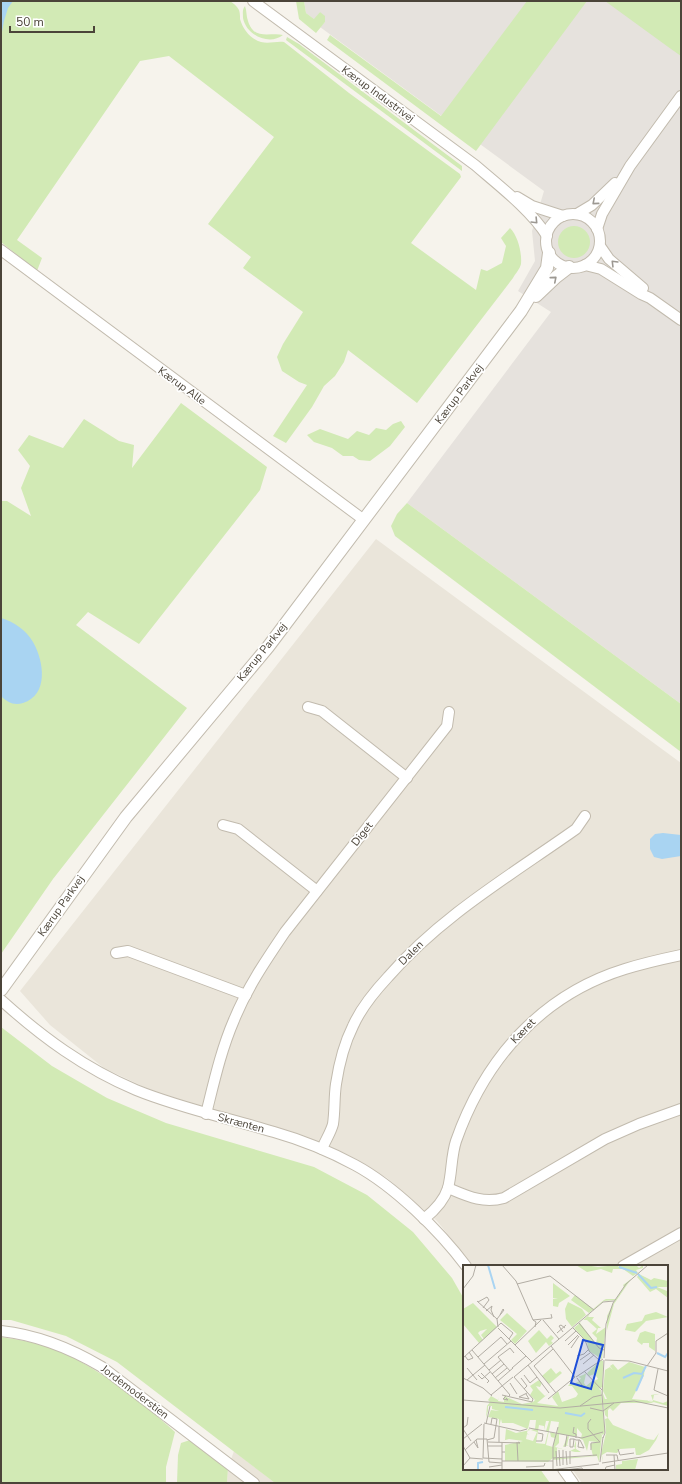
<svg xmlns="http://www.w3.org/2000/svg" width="682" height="1484" viewBox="0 0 682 1484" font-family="'Nunito Sans',sans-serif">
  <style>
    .residential { fill: #eae5da }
    .industrial { fill: #e6e2dd }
    .green { fill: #d2eab5 }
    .water { fill: #a9d4f2 }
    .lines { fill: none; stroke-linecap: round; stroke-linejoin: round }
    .minor-casing { stroke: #c2bbae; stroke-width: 12 }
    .tertiary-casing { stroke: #c2bbae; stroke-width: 14 }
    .minor { stroke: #fff; stroke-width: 10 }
    .tertiary { stroke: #fff; stroke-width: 12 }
    .oneway { stroke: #9c9892 }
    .labels { text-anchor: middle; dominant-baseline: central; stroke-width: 3.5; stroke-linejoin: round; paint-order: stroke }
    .street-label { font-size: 11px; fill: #4b4439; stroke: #fff }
    .inset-river { fill: none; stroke: #a9d4f2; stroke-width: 2 }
    .inset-road { fill: none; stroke: #b2ada4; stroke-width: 1 }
    .view { fill: #1d4ed8; fill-opacity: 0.15; stroke: #1d4ed8; stroke-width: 2 }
    .inset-edge { fill: none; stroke: #4b4439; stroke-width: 2 }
  </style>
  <rect width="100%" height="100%" fill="#f6f3ec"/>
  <g class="residential">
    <polygon points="376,539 681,763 681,1483 582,1483 572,1469 667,1469 667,1266 473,1266 437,1221 387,1178 338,1150 286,1130 161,1095 104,1068 50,1025 20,991"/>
    <polygon points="234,1451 275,1483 227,1483 228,1468"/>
  </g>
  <polygon class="industrial" points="304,1 681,1 681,704 407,503 551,312 518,291 535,261 532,231 544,191 320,27 325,22 320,12 315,20 306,13"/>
  <g class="green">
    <path d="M1 1H230C233 3 237 6 239 10 240 13 240 16 240 19 243 30 251 39 261 42 269 44 276 41 284 42L349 93 460 174 461 177 411 243 476 290 481 269 487 271 502 263 506 246 501 238 510 228C518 236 522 253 521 264 520 269 515 274 513 278L417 403 348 350 344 362 335 376 324 386 312 407 286 443 273 436 307 385 299 382 282 371 277 357 283 344 303 312 243 268 251 257 208 224 274 137 169 56 140 61 17 240 42 258 37 271 1 242Z"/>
    <polygon points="296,1 304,1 306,13 314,19 320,12 325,16 325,22 316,33 299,19"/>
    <polygon points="527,1 587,1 476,151 327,40 330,35 441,116"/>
    <polygon points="605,1 681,1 681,56 671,49"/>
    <path d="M245 6C247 11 246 16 248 21 254 41 270 32 283 35 269 46 246 35 243 18 243 13 242 10 245 6Z"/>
    <polygon points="287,37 299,44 462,166 462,171 286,40"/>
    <circle cx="574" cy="242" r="16"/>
    <polygon points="181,403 267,467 260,490 139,644 88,612 76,625 187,708 53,879 1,954 1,501 7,501 31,516 21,488 30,466 18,450 29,435 63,448 84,419 119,441 134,445 132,468"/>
    <polygon points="401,421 405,427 390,446 370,461 359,460 353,456 343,456 332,448 314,442 307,435 320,429 348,439 357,431 369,435 376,428 386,430 393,424"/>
    <polygon points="407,503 681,704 681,752 395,536 391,526 397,514"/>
    <polygon points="1,1027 52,1066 107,1098 166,1123 314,1167 367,1195 413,1232 452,1278 464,1299 464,1469 540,1469 550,1483 275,1483 117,1362 66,1336 11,1320 1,1320"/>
    <path d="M1 1337C19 1340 44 1343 60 1351 101 1370 142 1402 175 1432L166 1467V1483H1Z"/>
    <polygon points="190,1440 228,1468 227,1483 177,1483 178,1455 181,1443"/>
  </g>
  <g class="water">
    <polygon points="1,1 13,1 8,8 4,21 1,37"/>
    <path d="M1 618C13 621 27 631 33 642 44 661 49 695 23 703 14 706 7 702 1 696Z"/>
    <polygon points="663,833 681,835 681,856 662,859 654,857 650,849 650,839 655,834"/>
  </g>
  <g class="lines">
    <g class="minor-casing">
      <g id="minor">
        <path d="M253 1 475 165C497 184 532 211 547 236"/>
        <polyline points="517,197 532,206 563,216"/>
        <polyline points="577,214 592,205 615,183"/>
        <circle cx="573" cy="241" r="27"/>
        <polyline points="597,229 602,214 630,166 681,96"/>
        <polyline points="600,246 609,259 643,288"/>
        <polyline points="1,250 364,520"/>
        <polyline points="585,265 601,269 641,294 650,298 681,320"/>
        <polyline points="308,707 322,711 407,778"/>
        <polyline points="223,825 238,829 317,891"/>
        <polyline points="116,953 128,951 246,995"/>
        <path d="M1 1000C42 1037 84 1068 136 1090 180 1108 228 1118 274 1132 302 1140 329 1151 355 1165 394 1186 439 1230 466 1266"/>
        <path d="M206 1114C214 1082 221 1050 234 1020 247 988 266 960 285 932L447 726 449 712"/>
        <path d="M322 1149C325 1141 331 1132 333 1124 335 1111 334 1097 336 1084 339 1064 344 1044 353 1026 361 1008 374 992 388 977 441 916 511 875 576 829L585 816"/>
        <path d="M448 1188C467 1196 483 1204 504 1198L605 1139 639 1124 681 1109"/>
        <path d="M424 1219C434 1211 444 1201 448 1188 452 1173 451 1156 456 1141 485 1059 541 995 625 969 644 963 662 959 681 955"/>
        <polyline points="623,1266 681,1233"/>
        <path d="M1 1331C38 1335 70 1348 102 1367L254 1483"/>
        <polyline points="563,1469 573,1483"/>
      </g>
    </g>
    <g class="tertiary-casing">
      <g id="tertiary">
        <polyline points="536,296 556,277 569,267"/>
        <polyline points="1,990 126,817 268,647 521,311 547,268 549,253"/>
      </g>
    </g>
    <use href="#minor" class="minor"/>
    <use href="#tertiary" class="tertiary"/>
  </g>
  <defs><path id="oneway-chevron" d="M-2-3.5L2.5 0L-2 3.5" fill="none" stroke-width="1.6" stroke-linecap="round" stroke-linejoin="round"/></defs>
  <g class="oneway">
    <use href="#oneway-chevron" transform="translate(595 202) rotate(139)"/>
    <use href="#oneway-chevron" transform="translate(535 221) rotate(46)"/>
    <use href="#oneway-chevron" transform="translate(614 263) rotate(-135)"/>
    <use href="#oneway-chevron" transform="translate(554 279) rotate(-41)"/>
  </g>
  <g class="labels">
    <g class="street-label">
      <text transform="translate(378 94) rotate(36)">Kærup Industrivej</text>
      <text transform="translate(182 386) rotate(36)">Kærup Alle</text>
      <text transform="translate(459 394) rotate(-53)">Kærup Parkvej</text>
      <text transform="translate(262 652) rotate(-51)">Kærup Parkvej</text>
      <text transform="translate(362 834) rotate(-52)">Diget</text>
      <text transform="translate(61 906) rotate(-55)">Kærup Parkvej</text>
      <text transform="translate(411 953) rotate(-45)">Dalen</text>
      <text transform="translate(523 1031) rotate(-46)">Kæret</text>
      <text transform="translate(241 1123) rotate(15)">Skrænten</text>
      <text transform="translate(135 1392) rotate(37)">Jordemoderstien</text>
    </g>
  </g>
  <g transform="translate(463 1265)">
    <rect width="205" height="205" fill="#f6f3ec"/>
    <path d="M113 0H122L135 2 154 0 156 2V0H173L176 3 180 0V3L173 5 175 8 170 11 160 4H150L149 8 138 4 124 7ZM176 9 188 15 191 13 205 16V22H194L204 26 205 33 193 24 187 27 174 12ZM168 14 151 39 144 65V51L152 35 141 36 126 48 108 35 112 30 130 44 141 35 143 34H153L161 22 160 20ZM90 18 107 31 96 38 95 42 90 41V34L95 33H90ZM105 37 119 44 123 50 109 62 103 54 102 44ZM10 38 34 62 21 74 18 70 24 64 17 66 15 68 20 75 16 78 0 59V44ZM193 47 205 52 183 56 172 67 162 65 164 59 179 56 182 50ZM44 48 64 66 52 79 48 75 54 69 37 55ZM127 49 125 52H131L129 55 138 63H135L133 69 143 62 139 94 126 86 124 77 111 63ZM120 55H124L134 64 129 68 134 73 133 79 117 58ZM76 65 84 74 88 70 91 73 88 76 90 78 86 81 83 77 73 88 65 76ZM182 66 192 69V86L186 82V78H180L179 80 174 76 177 68ZM138 95 140 96V103L139 122 136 124 138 125 139 138 134 139 139 138 142 167 140 170 137 168 139 170 136 197 134 191 90 195V193L85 197 42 196V180L60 176 46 174 39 176 42 175 43 164 53 168 72 164 73 155H67L65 164 50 158H39L38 154 36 162V154L25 152 28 145 36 146 29 144V141H25V146L23 153 24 141 27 137 25 135 28 131 35 135 36 132 35 136 41 137V131L59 139 70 137 72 135 67 130 70 125 67 121 76 115 79 118 77 122 73 121 75 124 82 131 86 128 74 138 95 141 89 132 95 126 99 137 113 132 115 129 109 121H105L108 117 111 119 116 116 118 113 115 112 122 109 119 108 123 109 121 118 123 121 129 116 132 118 131 116 135 114 132 109 126 111 124 108ZM83 156H86L83 166H81L85 167 82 179 73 178 76 160 81 161V165ZM88 156 96 157 94 169 87 167 88 172 92 173 90 182 83 180ZM114 163 119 169 118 173 114 172 120 175 124 186 126 176 134 177 127 179 130 191 94 193V183L112 187H118L113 184V175L111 182 113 183 107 186 92 182 96 178V169L105 170 100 182 106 180H104L106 171H114ZM65 164 74 167 70 176 63 174 64 169 66 170 64 168ZM166 97 182 102 181 110 169 134 190 136 188 130 194 129H196L191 130 190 135 200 138 205 136V141L183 135 191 138H158L150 146 147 143 145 145V153L142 150 140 138 139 126 142 134H144L140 126 142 105 147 102 150 105 147 101 150 99 155 105ZM88 103 93 109 97 106 99 108 86 119 79 111ZM145 153 150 160 184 174 191 175 196 168 193 175 186 185 177 190H173L172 183 157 184 154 188 144 187 139 190 140 197 138 189 143 168 142 154ZM175 194 172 205H153V200L159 199V196Z" fill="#d2eab5" fill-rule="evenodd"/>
    <path class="inset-river" d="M25 0 32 24M156 2 174 8M175 9 188 23 194 22M194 88 202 92 205 88M160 113 171 108 179 109 183 101M173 126 180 110M42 142 70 145M102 148 118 151 122 148M15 205V198L20 197"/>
    <path class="inset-road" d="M39 0 53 16 70 55M54 19 87 11 131 45M0 24 10 11 13 0M14 36 34 54M15 37 24 32 26 35 20 43M23 46 29 41 28 45 31 52M80 55 96 74M116 58 136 83 141 85M35 62 34 54 41 45 40 44 37 50M72 62 73 57 70 55 89 53 88 49M35 63 69 97M110 63 122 75 126 86 136 95M100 67 96 61 98 60 102 63M94 68 103 60M102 76 113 66M52 80 78 55M105 80 115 70M88 81 112 112M108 83 116 71M90 84 71 101 93 128M9 85 47 130 45 132M2 91 5 95 10 93 6 87M114 91 121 89 125 85M15 92 38 72 44 79M0 93 38 58 50 68 46 74M141 93 143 59 150 38 163 19 185 0M117 95 127 88M142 95 166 96 205 106M21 99 48 76M120 99 131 90M65 100 86 128M184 101 193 88V76L205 68M4 103 14 115M49 103 63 91M195 104 191 125 205 131M26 105 38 95M47 106 35 92 47 83 51 88M121 106 139 125M18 108 26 116 24 118M29 109 41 99M15 110 19 114 27 107M61 110 67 118 74 112M51 112 140 37 151 36M113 112 140 94M0 113 20 123 29 131M32 113 44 103M58 113 64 121 61 124M114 113 121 123M4 115 22 100M35 116 50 103M47 118 54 129M63 129 66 134 56 132 64 128M28 130 50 112M39 130 69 137 70 134 51 112M43 133 45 135 40 134 43 131M85 134 112 112M0 135 97 143 171 136 205 143M117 141 130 132 139 130M127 143 140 146 151 138M128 154 125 158V164L137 177 128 178V185M21 158 57 166 64 164M23 159 27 141M111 162 110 168 113 169V173M0 163 4 160 5 152M66 163 119 173 140 167M0 164 8 176M140 173 142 168 139 130 141 95M0 174 19 159M111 174 110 182H107V174H111L113 175H117L121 183 115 182 116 175M24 175 31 173 34 154 29 153 28 159M73 176H79L80 169 75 168M11 177 15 183 13 175M25 177 57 178 55 177M36 177V162M39 177V187H42M54 177 55 196M0 181 7 193M25 181H39M102 182 104 170M155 184 157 190 171 188M2 185 14 174H24L26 197 39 198M96 185 97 201M100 185V200M93 186 94 201M103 186 104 200M107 186V199M39 187V205M143 190H154L155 195M151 190 152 205M20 193 21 159M20 193 39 194M90 193 134 190M39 196H90M137 197 140 172M139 198 205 188M0 201 7 193 20 194M26 202 39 200M63 202 81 201 82 198M90 204V181L95 162M87 205 136 199M101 205 119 203 120 205M142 205 143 202 152 200"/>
    <path class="view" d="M120 75 140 80 128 124 108 118Z"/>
    <rect width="205" height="205" class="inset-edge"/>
  </g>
  <rect width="682" height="1484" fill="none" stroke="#4b4439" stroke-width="4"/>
  <path d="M10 26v6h84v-6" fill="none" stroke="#4b4439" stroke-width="2"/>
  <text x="16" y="26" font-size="12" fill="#4b4439" stroke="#ffffff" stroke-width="3" paint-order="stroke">50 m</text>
</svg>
